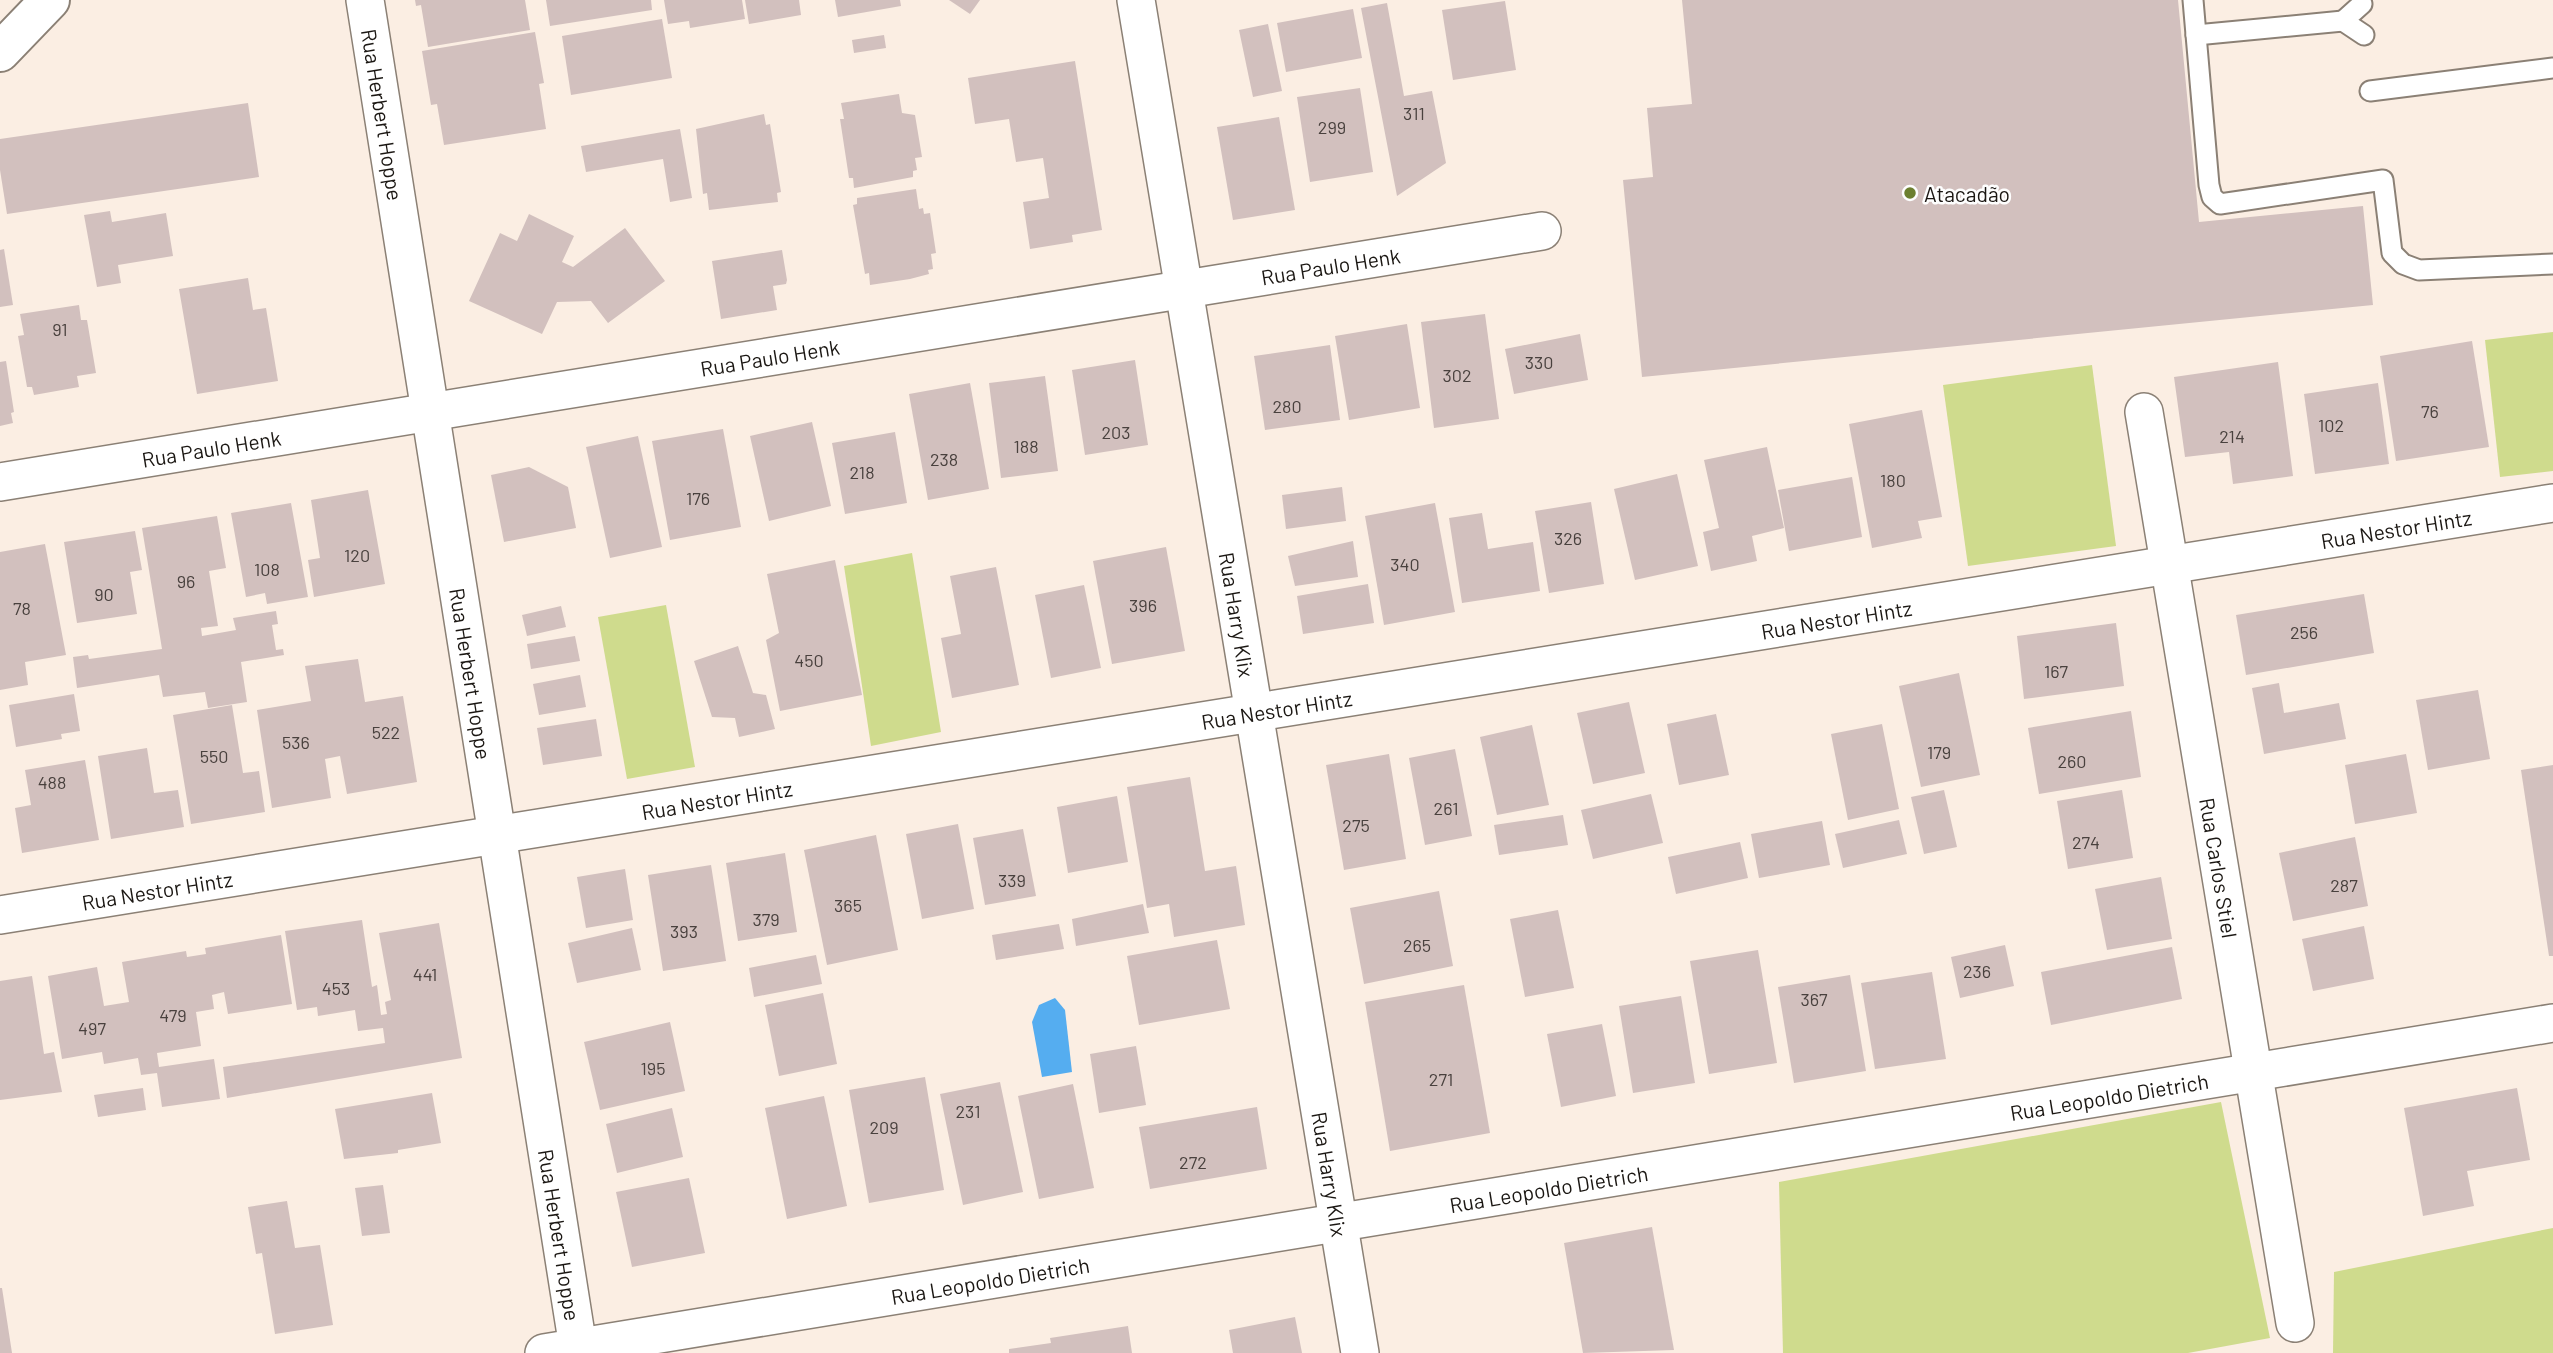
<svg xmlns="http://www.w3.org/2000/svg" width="2553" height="1353" viewBox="0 0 2553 1353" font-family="Barlow,sans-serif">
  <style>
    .green { fill: #cfdb8d }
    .water { fill: #55adf0 }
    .building { fill: #d2c0be }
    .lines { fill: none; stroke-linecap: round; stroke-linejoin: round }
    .lane-casing { stroke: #8b8075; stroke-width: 23 }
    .street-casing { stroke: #8b8075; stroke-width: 40 }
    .secondary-casing { stroke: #8b8075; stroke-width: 42 }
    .lane { stroke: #fff; stroke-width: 19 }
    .street { stroke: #fff; stroke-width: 37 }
    .secondary { stroke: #fff; stroke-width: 38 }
    .poi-dot { fill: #6c7f2f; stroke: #fefefe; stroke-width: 2.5 }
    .labels { text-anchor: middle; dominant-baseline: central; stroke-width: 5; stroke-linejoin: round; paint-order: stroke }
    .number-label { font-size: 18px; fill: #49413e }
    .street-label { font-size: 21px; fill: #1b1713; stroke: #fefefe }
    .poi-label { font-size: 21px; fill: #1b1713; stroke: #fefefe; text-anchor: start }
  </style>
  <rect width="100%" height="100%" fill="#fbeee3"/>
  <g class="green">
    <polygon points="2553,332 2553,471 2500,477 2485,340"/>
    <polygon points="2092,365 2116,546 1968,566 1943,385"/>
    <polygon points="912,553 941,732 871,746 844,566"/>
    <polygon points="666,605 695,767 627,779 598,617"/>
    <polygon points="2221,1102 2270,1338 2188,1353 1783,1353 1779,1182"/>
    <polygon points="2553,1228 2553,1353 2333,1353 2334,1272"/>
  </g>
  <polygon class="water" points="1055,998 1065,1010 1072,1072 1042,1077 1032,1022 1039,1005"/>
  <g class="building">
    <polygon points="415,0 525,0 530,30 428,47 421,5 416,6"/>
    <polygon points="546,0 651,0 652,10 550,26"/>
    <polygon points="664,0 742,0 745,19 690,28 689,21 668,24"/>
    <polygon points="745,0 799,0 801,15 749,24"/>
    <polygon points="835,0 900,0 901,6 838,17"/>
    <polygon points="949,0 980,0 970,14"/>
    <polygon points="1682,0 2178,0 2199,222 2363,206 2373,305 1642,377 1623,180 1653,177 1647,108 1692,104"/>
    <polygon points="1505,1 1516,70 1453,80 1442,10"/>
    <polygon points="1387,3 1404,96 1432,91 1446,163 1397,196 1361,8"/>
    <polygon points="1353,9 1362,58 1286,72 1277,23"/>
    <polygon points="662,19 672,78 571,95 562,36"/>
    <polygon points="1268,24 1282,91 1253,97 1239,30"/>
    <polygon points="535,32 544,83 539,84 546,129 444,145 437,104 431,105 422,51"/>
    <polygon points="884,35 886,48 854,53 852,40"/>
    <polygon points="1075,61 1102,230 1072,235 1073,242 1030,249 1023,202 1049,198 1043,158 1016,162 1009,119 975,124 968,78"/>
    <polygon points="1360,88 1373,172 1310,182 1297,97"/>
    <polygon points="899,94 902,113 915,115 922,157 915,158 917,170 913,171 913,177 854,188 853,178 849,178 840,119 844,119 841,103"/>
    <polygon points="248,103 259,177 7,214 0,170 0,139"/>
    <polygon points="764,114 766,125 770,124 781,192 777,193 778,202 709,210 707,193 703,194 696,129"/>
    <polygon points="1279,117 1295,210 1233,220 1217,127"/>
    <polygon points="680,129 692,198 670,202 663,159 586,172 581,146"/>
    <polygon points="916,189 919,209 923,208 924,214 930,213 936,253 931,254 933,269 928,270 929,274 910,279 870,285 869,273 865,274 853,205 857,204 857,198"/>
    <polygon points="110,211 112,222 166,213 173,256 118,265 121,283 97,287 84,215"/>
    <polygon points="529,214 574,236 562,262 573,267 625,228 665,281 608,323 591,301 557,302 542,334 469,301 500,233 517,241"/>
    <polygon points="4,249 13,305 0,307 0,250"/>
    <polygon points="782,250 787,280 786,284 773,286 777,310 721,319 712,261"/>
    <polygon points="248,278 253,310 266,308 278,381 197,394 179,289"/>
    <polygon points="79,305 81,320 87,320 96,373 77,376 79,387 34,395 32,387 27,387 18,336 24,335 20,314"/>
    <polygon points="1485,314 1499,419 1434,428 1421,322"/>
    <polygon points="1407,324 1420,408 1349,420 1335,336"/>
    <polygon points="1580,334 1588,380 1514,394 1505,349"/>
    <polygon points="2472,341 2489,447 2396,461 2380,356"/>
    <polygon points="1330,345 1340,420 1265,430 1254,356"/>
    <polygon points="1135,360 1148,445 1085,455 1072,370"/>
    <polygon points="6,361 14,412 11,413 13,423 0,426 0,362"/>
    <polygon points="2278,362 2293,476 2233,484 2229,452 2185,457 2174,377"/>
    <polygon points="1045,376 1058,471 1001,478 989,383"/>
    <polygon points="970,383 989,489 928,500 909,394"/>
    <polygon points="2378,383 2389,464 2315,474 2304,394"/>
    <polygon points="1922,410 1942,517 1918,521 1922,538 1872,548 1849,424"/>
    <polygon points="812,422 831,506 769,521 750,436"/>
    <polygon points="723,429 741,527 670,540 652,441"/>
    <polygon points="895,432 907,503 845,514 832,443"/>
    <polygon points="638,436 662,547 610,558 586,447"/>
    <polygon points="1767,447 1784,528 1752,536 1757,561 1711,571 1703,532 1719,528 1704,460"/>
    <polygon points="529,467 568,487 576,528 504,542 491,475"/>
    <polygon points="1677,474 1698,566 1635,580 1614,489"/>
    <polygon points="1852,477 1862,537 1789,551 1778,490"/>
    <polygon points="1342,487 1346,521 1286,529 1282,495"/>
    <polygon points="368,490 385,584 314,597 308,560 320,558 311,500"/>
    <polygon points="1591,502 1604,584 1549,593 1535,511"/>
    <polygon points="291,503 308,597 267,604 265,593 246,597 231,513"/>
    <polygon points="1435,503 1455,612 1384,625 1365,516"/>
    <polygon points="1482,513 1488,549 1533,542 1540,591 1462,603 1449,518"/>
    <polygon points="217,516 226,568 209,571 218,626 201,628 202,636 236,630 233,618 276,611 278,624 272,625 276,650 283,649 284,655 241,662 247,702 208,708 205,692 163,697 159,675 77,688 73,657 88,655 89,659 162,649 142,528"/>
    <polygon points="135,531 142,570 130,572 137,614 77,623 64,542"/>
    <polygon points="1353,541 1358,577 1295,586 1288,556"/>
    <polygon points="45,544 66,655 25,662 28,685 0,690 0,552"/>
    <polygon points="1166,547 1185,651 1112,664 1093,561"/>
    <polygon points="835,560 862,695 780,711 766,640 779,633 767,574"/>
    <polygon points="996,567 1019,685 952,698 941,638 961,634 950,576"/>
    <polygon points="1368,584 1374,623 1303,634 1297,596"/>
    <polygon points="1084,585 1101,668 1051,678 1035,595"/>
    <polygon points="2364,594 2374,653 2246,675 2236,615"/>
    <polygon points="561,606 566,627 527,636 522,615"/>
    <polygon points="2116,623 2124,686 2024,699 2017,636"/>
    <polygon points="575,636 580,661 531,669 527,644"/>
    <polygon points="738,646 753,693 766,695 775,729 739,737 735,718 712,717 694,661"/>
    <polygon points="358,659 365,702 403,696 417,782 347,794 340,756 325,759 331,798 272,808 257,710 311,701 305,666"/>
    <polygon points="1959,673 1980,775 1921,787 1899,686"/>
    <polygon points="580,675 586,707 539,715 533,684"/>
    <polygon points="2279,683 2284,713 2339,703 2346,739 2264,754 2252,688"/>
    <polygon points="2478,690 2490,759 2428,770 2416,700"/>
    <polygon points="74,694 80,731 61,734 62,739 16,747 9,705"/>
    <polygon points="1629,702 1645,773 1593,784 1577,713"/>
    <polygon points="232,705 243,773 259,771 265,812 191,824 173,715"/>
    <polygon points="2131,711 2141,777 2039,794 2028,728"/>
    <polygon points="1716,714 1729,775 1679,785 1667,724"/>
    <polygon points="596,719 602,756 543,765 537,728"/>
    <polygon points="1882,724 1899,809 1848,820 1831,734"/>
    <polygon points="1532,725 1549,805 1497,815 1480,737"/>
    <polygon points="147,748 154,793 178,790 184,827 111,839 98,756"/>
    <polygon points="1455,749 1472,836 1425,845 1409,758"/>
    <polygon points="1389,754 1406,859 1344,870 1326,765"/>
    <polygon points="2406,754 2417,813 2355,824 2345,765"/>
    <polygon points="85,760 99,840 22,853 15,808 31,805 25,770"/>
    <polygon points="2553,765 2553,956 2549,956 2521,770"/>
    <polygon points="1190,777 1205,871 1236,866 1245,925 1174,937 1169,904 1147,908 1127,787"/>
    <polygon points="1944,790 1957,847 1924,854 1911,797"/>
    <polygon points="2122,790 2133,858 2068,869 2057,801"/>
    <polygon points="1651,794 1663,843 1593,859 1581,810"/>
    <polygon points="1117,796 1128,862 1068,873 1057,807"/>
    <polygon points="1563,815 1568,845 1499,855 1494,825"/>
    <polygon points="1899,820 1907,854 1843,868 1835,834"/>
    <polygon points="1822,821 1830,865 1759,878 1751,834"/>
    <polygon points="958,824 974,909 922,919 906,834"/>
    <polygon points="1023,829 1036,896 985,905 973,838"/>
    <polygon points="876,835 898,950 827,965 804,850"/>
    <polygon points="2355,837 2368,906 2293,921 2279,853"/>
    <polygon points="1740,842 1748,878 1676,894 1668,857"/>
    <polygon points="785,853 797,932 738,941 726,863"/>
    <polygon points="711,865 726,961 663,971 648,875"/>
    <polygon points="625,869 633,920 586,928 577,877"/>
    <polygon points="2161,877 2172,939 2107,950 2095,889"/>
    <polygon points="1439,891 1453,966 1364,984 1350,908"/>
    <polygon points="1143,904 1149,933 1076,946 1072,919"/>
    <polygon points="1558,910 1574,988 1525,997 1510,919"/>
    <polygon points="362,920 372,987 377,985 381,1015 387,1014 385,1002 391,1000 379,933 439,923 462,1058 227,1098 223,1067 385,1043 383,1028 358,1031 355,1010 318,1016 317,1007 297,1010 285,931"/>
    <polygon points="1059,924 1064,949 996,960 992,935"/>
    <polygon points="2364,926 2374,979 2313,991 2302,939"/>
    <polygon points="632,928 641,970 577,983 568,943"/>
    <polygon points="281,935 292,1004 228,1014 224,992 212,995 214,1009 196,1012 201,1046 157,1053 159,1067 214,1059 220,1099 162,1107 157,1073 141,1075 138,1058 104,1064 102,1052 62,1059 48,976 97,967 104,1006 129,1002 122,962 186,951 187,957 206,954 205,948"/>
    <polygon points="1217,940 1230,1009 1139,1025 1127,956"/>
    <polygon points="2005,945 2014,986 1960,998 1951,957"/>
    <polygon points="2172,947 2182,999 2051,1025 2041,972"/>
    <polygon points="1758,950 1777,1063 1709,1074 1690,961"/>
    <polygon points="816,955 822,984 754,997 749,968"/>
    <polygon points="1932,972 1946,1059 1875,1069 1861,983"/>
    <polygon points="1850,975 1866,1071 1794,1083 1778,987"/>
    <polygon points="32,976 44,1054 54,1052 62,1092 0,1100 0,981"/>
    <polygon points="1464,985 1490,1133 1390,1151 1365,1002"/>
    <polygon points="823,993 837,1064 779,1076 765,1005"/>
    <polygon points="1681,996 1695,1083 1633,1093 1619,1006"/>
    <polygon points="670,1022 685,1091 600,1110 584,1042"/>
    <polygon points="1602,1024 1616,1096 1561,1107 1547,1034"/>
    <polygon points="1136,1046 1146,1105 1099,1113 1090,1054"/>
    <polygon points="925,1077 944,1190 869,1203 849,1090"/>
    <polygon points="1000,1082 1023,1192 963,1205 940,1094"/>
    <polygon points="1073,1084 1094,1188 1039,1199 1018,1096"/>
    <polygon points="143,1088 146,1110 98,1117 94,1095"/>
    <polygon points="2517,1088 2530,1160 2467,1171 2474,1206 2423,1216 2404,1108"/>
    <polygon points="432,1093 441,1143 398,1150 398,1153 344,1159 335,1109"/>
    <polygon points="824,1096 847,1206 787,1219 765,1108"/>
    <polygon points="1257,1107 1267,1169 1150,1189 1139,1127"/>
    <polygon points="672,1108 683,1157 617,1173 606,1124"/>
    <polygon points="689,1178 705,1253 632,1267 616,1192"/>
    <polygon points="383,1185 390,1233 362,1236 355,1188"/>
    <polygon points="287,1201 295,1248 320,1245 333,1325 275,1334 262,1253 256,1254 248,1207"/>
    <polygon points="1652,1227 1674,1350 1583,1353 1564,1243"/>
    <polygon points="0,1288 2,1288 12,1353 0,1353"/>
    <polygon points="1295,1317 1302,1353 1233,1353 1229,1330"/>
    <polygon points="1128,1326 1132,1353 1009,1353 1009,1349 1051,1343 1050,1338"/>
  </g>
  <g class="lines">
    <g class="lane-casing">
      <g id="lane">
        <polyline points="2193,0 2209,185 2212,197 2220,204 2383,180 2392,253 2403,264 2419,270 2553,264"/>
        <polyline points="2362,4 2343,21 2364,35"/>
        <polyline points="2196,35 2343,21"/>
        <polyline points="2370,91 2553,68"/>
      </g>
    </g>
    <g class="street-casing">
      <g id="street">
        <path id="s1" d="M365 0 578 1347"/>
        <path id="s2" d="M1136 0 1360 1353"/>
        <path id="s3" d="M2144 412 2295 1323"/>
        <path id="s4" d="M0 482 1542 231"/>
        <path id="s5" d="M0 915 2553 503"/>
        <path id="s6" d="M544 1353 2553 1023"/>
      </g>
    </g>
    <g class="secondary-casing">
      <polyline id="secondary" points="0,52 50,0"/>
    </g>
    <use href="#lane" class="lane"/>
    <use href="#street" class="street"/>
    <use href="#secondary" class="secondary"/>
  </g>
  <circle class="poi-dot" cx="1910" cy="193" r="7"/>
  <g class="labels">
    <g class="number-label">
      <text x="1414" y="113">311</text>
      <text x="1332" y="127">299</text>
      <text x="60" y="329">91</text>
      <text x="1539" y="362">330</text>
      <text x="1457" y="375">302</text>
      <text x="1287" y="406">280</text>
      <text x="2430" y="411">76</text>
      <text x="2331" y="425">102</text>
      <text x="1116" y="432">203</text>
      <text x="2232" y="436">214</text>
      <text x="1026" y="446">188</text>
      <text x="944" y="459">238</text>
      <text x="862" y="472">218</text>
      <text x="1893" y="480">180</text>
      <text x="698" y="498">176</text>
      <text x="1568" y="538">326</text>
      <text x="357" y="555">120</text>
      <text x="1405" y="564">340</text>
      <text x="267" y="569">108</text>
      <text x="186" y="581">96</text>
      <text x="104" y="594">90</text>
      <text x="1143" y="605">396</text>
      <text x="22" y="608">78</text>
      <text x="2304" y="632">256</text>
      <text x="809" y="660">450</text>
      <text x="2056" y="671">167</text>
      <text x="386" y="732">522</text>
      <text x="296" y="742">536</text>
      <text x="1939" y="752">179</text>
      <text x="214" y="756">550</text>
      <text x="2072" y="761">260</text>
      <text x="52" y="782">488</text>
      <text x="1446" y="808">261</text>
      <text x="1356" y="825">275</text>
      <text x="2086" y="842">274</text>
      <text x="1012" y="880">339</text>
      <text x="2344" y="885">287</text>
      <text x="848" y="905">365</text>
      <text x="766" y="919">379</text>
      <text x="684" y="931">393</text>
      <text x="1417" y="945">265</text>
      <text x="1977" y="971">236</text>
      <text x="425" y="974">441</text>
      <text x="336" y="988">453</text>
      <text x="1814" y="999">367</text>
      <text x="173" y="1015">479</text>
      <text x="92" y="1028">497</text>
      <text x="653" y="1068">195</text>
      <text x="1441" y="1079">271</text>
      <text x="968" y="1111">231</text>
      <text x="884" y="1127">209</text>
      <text x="1193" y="1162">272</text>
    </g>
    <g class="street-label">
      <text stroke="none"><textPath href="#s1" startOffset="116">Rua Herbert Hoppe</textPath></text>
      <text stroke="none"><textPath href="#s4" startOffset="1348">Rua Paulo Henk</textPath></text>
      <text stroke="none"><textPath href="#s4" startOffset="780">Rua Paulo Henk</textPath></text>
      <text stroke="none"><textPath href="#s4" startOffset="214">Rua Paulo Henk</textPath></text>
      <text stroke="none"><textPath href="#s5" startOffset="2427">Rua Nestor Hintz</textPath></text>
      <text stroke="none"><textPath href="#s2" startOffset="623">Rua Harry Klix</textPath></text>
      <text stroke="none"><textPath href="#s5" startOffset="1860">Rua Nestor Hintz</textPath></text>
      <text stroke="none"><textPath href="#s1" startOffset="682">Rua Herbert Hoppe</textPath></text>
      <text stroke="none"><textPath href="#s5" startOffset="1293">Rua Nestor Hintz</textPath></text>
      <text stroke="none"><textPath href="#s5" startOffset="726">Rua Nestor Hintz</textPath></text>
      <text stroke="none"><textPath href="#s3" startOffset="462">Rua Carlos Stiel</textPath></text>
      <text stroke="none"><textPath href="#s5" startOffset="159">Rua Nestor Hintz</textPath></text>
      <text stroke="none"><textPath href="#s6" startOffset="1586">Rua Leopoldo Dietrich</textPath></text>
      <text stroke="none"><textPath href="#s2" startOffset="1190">Rua Harry Klix</textPath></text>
      <text stroke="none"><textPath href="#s6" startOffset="1018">Rua Leopoldo Dietrich</textPath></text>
      <text stroke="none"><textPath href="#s1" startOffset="1250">Rua Herbert Hoppe</textPath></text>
      <text stroke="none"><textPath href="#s6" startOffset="452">Rua Leopoldo Dietrich</textPath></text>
    </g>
    <g class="poi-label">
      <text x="1924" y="193">Atacadão</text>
    </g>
  </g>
</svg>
